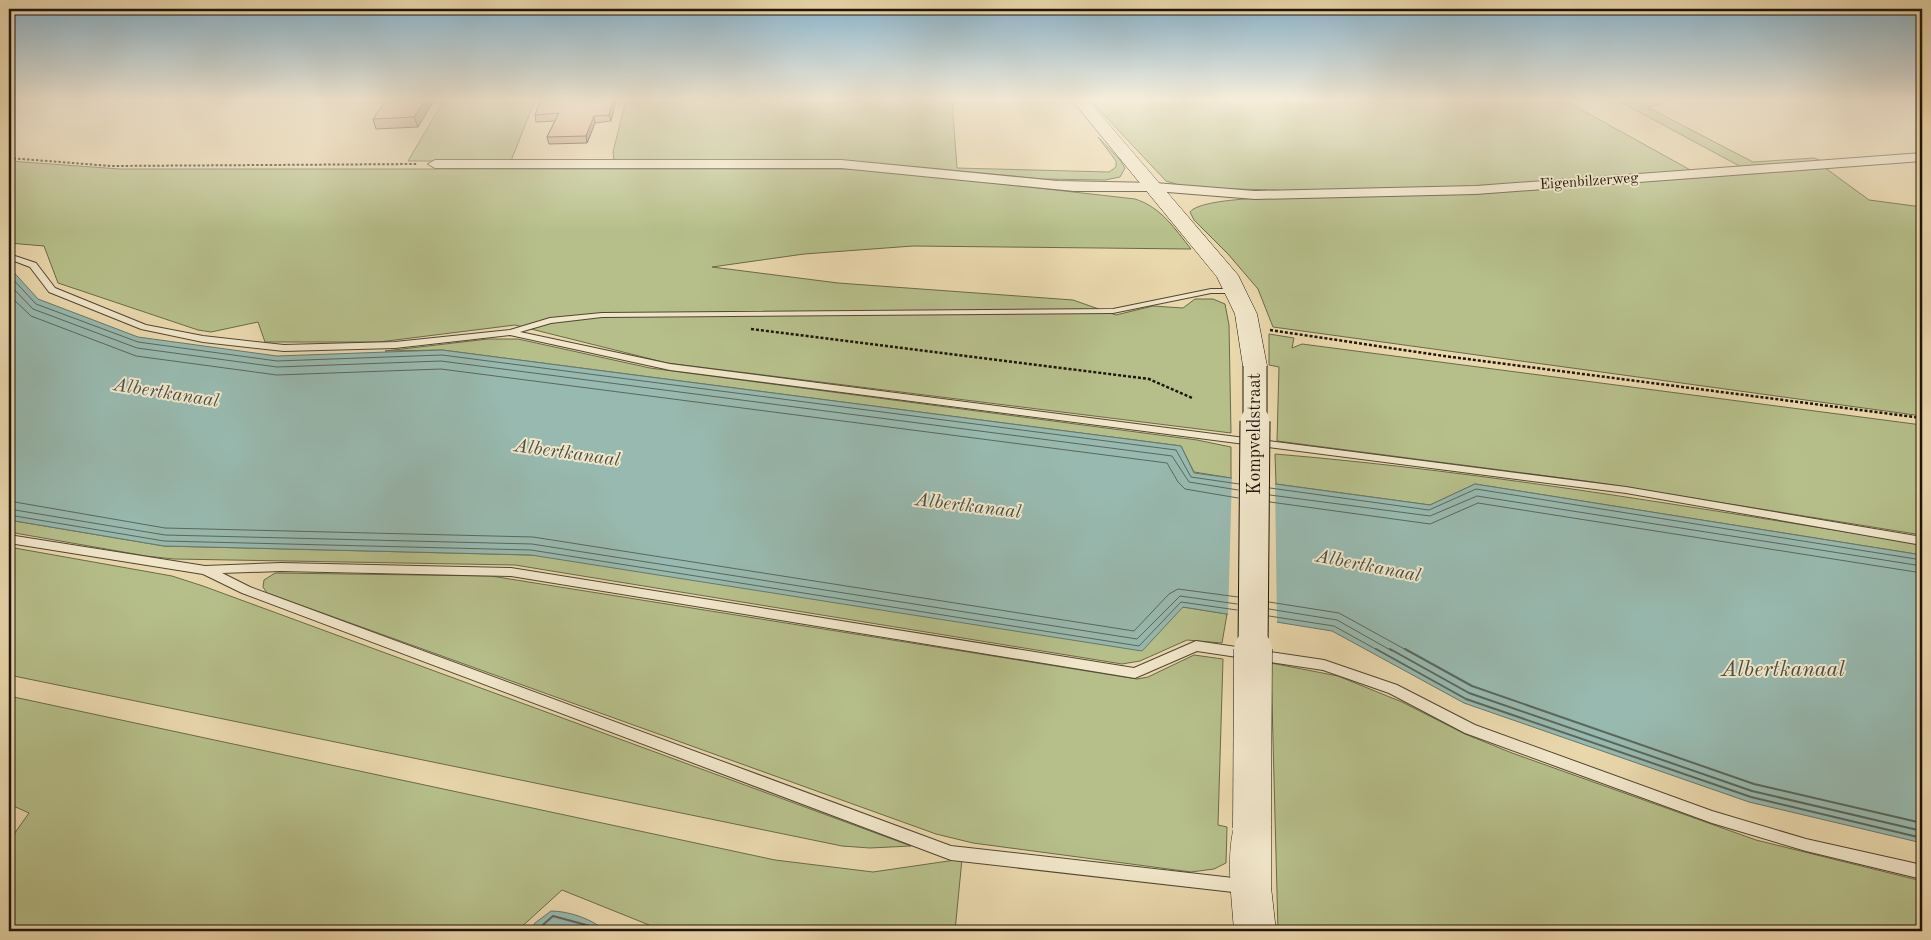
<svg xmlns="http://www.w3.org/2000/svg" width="1931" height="940" viewBox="0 0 1931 940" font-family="'Old Standard TT',serif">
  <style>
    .green { fill: #b6bf8a; stroke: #6a6a4a }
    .water { fill: #98b9af; stroke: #67776d }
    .pier { fill: #ead8ad }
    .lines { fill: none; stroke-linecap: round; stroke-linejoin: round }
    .shore-far1 { stroke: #5b675c; stroke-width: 1 }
    .shore { stroke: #5b675c; stroke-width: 2 }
    .lane-casing { stroke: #514633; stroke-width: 2 }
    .street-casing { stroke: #514633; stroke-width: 2 }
    .secondary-casing { stroke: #1e150a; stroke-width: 1 }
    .path-far1 { stroke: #1e150a; stroke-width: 2; stroke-dasharray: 2.5 2; stroke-linecap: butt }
    .path { stroke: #1e150a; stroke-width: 2.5; stroke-dasharray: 3 2; stroke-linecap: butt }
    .lane { fill: #f1e6ca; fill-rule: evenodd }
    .street { fill: #f1e6ca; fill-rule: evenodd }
    .secondary { fill: #f1e6ca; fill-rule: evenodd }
    .secondary-bridge-far2-casing { stroke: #1e150a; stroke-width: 25; stroke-linecap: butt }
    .secondary-bridge-far1-casing { stroke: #1e150a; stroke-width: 31; stroke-linecap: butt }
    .secondary-bridge-casing { stroke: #1e150a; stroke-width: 39; stroke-linecap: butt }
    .secondary-bridge-far2 { stroke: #f1e6ca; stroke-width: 23 }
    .secondary-bridge-far1 { stroke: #f1e6ca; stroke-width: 29 }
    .secondary-bridge { stroke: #f1e6ca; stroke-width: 38 }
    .wall { fill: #c39678; stroke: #1e150a }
    .shaded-wall { fill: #9f7a61; stroke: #1e150a }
    .building { fill: #e3ae8b; stroke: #1e150a }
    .labels { text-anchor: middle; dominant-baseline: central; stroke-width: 4; stroke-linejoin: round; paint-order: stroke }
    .far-street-label { font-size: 15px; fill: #1e150a; stroke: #f1e6ca }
    .street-label { font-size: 18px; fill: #1e150a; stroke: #f1e6ca }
    .water-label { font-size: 19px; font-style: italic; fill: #494e44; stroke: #f1e6ca }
    .near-water-label { font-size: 22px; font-style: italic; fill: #494e44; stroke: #f1e6ca }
  </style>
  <rect width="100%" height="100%" fill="#ead8ad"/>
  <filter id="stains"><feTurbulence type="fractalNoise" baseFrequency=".004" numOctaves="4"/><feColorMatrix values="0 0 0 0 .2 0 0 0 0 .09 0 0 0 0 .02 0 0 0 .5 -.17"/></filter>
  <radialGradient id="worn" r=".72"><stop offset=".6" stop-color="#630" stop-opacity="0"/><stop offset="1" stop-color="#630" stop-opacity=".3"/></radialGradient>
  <g class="green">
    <polygon points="444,100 535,100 511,161 408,161"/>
    <polygon points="626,100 952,100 957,168 1109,172 1116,167 1116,161 1098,137 1120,160 1125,168 1120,177 1105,180 1043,179 883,164 614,161 613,152"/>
    <polygon points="1090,100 1564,100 1694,172 1471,188 1289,193 1278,190 1189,188 1166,181"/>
    <polygon points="1617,100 1652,100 1661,104 1647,107 1753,162 1814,158 1822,161 1745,169"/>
    <path d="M9 161 120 169H871L1135 199C1161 207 1175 229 1191 249L913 246 804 254 712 267 838 283 1073 300 1116 315 1153 306 1183 308 1195 299H1213L1225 304 1229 325 1231 433 667 363 515 325 379 342H265L258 322 211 332 198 330 58 283 44 246 9 243Z"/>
    <path d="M1824 167 1869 200 1922 207V416L1273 327 1258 289 1228 254 1194 220 1190 212C1203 195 1312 197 1338 197 1500 195 1662 180 1824 167Z"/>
    <polygon points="1269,334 1294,338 1292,348 1302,344 1922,425 1922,535 1593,482 1277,441 1279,367 1269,365"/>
    <polygon points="488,339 518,339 650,368 1197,440 1231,447 1231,478 1194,472 1181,446 442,350 385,351"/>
    <path d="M1275 454C1492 472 1707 510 1922 544V555L1475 484 1430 505 1276 484Z"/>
    <polygon points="9,520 164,546 531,555 1183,607 1227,614 1222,643 1187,640 1140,661 1122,664 515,565 174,559 146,556 9,532"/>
    <polygon points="9,547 172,576 203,586 911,846 870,848 842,846 9,675"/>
    <polygon points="275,573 491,576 1137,679 1148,677 1194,655 1223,659 1218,825 1227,827 1226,863 1214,869 1191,872 973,843 936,834 267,593 263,587 264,580"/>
    <polygon points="1271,663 1338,676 1402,702 1465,734 1512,753 1756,840 1922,881 1922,931 1278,931"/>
    <polygon points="9,696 775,860 873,872 962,859 955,931 664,931 562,890 517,931 9,931 9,841 29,813 9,804"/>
  </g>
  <g class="water">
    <polygon points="9,267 38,299 138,337 277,356 442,350 1181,446 1194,473 1430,505 1475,484 1922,555 1922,843 1749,802 1464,703 1332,631 1183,607 1142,651 531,555 164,546 9,520"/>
    <path d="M551 911C568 911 593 919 605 931H530L535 923Z"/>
  </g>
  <polygon class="pier" points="1232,475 1275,481 1277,624 1228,617"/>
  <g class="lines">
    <g class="shore-far1">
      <polyline points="9,275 36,304 138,342 277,361 442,355 1176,450 1191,477 1239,484"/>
      <polyline points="9,284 33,309 137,348 277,367 441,361 1172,456 1189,482 1238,490"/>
      <polyline points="9,295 31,316 136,356 277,375 441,369 1167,463 1178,482 1185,489 1238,498"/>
      <polyline points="1270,488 1429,510 1476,489 1922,560"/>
      <polyline points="1270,495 1430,516 1477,496 1922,566"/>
      <polyline points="9,501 165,528 533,537 1134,631 1169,594 1178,589 1238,597"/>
      <polyline points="1270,502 1430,524 1478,503 1922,573"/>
      <polyline points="9,509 165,535 532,544 1137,639 1180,596 1237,604"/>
      <polyline points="9,515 164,541 531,550 1139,646 1181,602 1237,610"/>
      <polyline points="1269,602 1339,613 1408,651"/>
      <polyline points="1269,609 1337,620 1392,651"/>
      <polyline points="1269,616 1334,626 1379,651"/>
    </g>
    <g class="shore">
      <polyline points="1376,649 1466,699 1751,797 1922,838"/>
      <polyline points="1390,649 1469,693 1752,791 1922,831"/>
      <polyline points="1405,649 1472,686 1754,784 1922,823"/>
      <polyline points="536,931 553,916 590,926 597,931"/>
    </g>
    <g class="lane-casing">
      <g id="lane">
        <polygon points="9,254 36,263 55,288 146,325 203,336 284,345 395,342 510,330 550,318 602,313 1113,309 1211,289 1237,289 1241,291 1240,293 1211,293 1113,313 602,317 551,323 520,332 670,364 1626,487 1922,537 1922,545 1626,493 670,370 510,335 395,348 284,351 203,342 141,329 49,292 30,267 9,259"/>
        <polygon points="9,535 205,566 281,563 511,568 1134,668 1196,641 1324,660 1397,685 1475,725 1712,811 1806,839 1922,865 1922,879 1806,851 1712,823 1465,733 1389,693 1323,670 1197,651 1135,678 511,576 281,571 222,573 250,587 951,846 1242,879 1247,881 1249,886 1247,891 1242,893 951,860 242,593 203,574 9,543"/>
      </g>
    </g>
    <g class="street-casing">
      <polygon id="street" points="1922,153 1922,161 1476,194 1255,199 1155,191 1074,191 841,168 435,168 428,164 435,160 841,160 1058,181 1155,183 1255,191 1476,186"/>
    </g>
    <g class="secondary-casing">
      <g id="secondary">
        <polygon points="1072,100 1088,100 1238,275 1257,314 1267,366 1264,371 1255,373 1246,371 1243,366 1235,314 1217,277"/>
        <path d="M1252 811 1266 816 1271 828V887L1276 931H1234C1232 898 1224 846 1238 816Z"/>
      </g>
    </g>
    <polyline class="path-far1" points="9,158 111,166 418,164"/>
    <g class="path">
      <polyline points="751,329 1149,379 1192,398"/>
      <polyline points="1270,330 1444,356 1922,418"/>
    </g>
    <use href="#lane" class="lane"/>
    <use href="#street" class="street"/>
    <use href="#secondary" class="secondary"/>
    <g class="secondary-bridge-far2-casing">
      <polyline id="secondary-bridge-far2" points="1255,422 1255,366"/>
    </g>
    <g class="secondary-bridge-far1-casing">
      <polyline id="secondary-bridge-far1" points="1253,651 1255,421"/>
    </g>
    <g class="secondary-bridge-casing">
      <polyline id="secondary-bridge" points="1252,828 1253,649"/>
    </g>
    <use href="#secondary-bridge-far2" class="secondary-bridge-far2"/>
    <use href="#secondary-bridge-far1" class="secondary-bridge-far1"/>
    <use href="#secondary-bridge" class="secondary-bridge"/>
  </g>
  <g class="wall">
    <polygon points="434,100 418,127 376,129 373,119"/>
    <polygon points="541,100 616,100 611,121 595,123 587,143 549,144 547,137 555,121 536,122 535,115"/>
  </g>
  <g class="shaded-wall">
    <polygon points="425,100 434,100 418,127 414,117"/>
    <polygon points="613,100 616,100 611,121 609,115"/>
    <polygon points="594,116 595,123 587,143 586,136"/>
  </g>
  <g class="building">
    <polygon points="386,100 425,100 414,117 373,119"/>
    <polygon points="541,100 613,100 609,115 594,116 586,136 547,137 559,113 535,115"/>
  </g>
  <linearGradient id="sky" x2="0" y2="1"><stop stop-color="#88b6d1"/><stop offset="0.43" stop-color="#f6edda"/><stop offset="1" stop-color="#f6edda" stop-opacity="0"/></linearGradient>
  <rect width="1931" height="231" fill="url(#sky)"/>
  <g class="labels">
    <g class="far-street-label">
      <text transform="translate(1589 182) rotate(-4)">Eigenbilzerweg</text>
    </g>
    <g class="street-label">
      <text transform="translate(1255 434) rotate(-90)">Kompveldstraat</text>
    </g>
    <g class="water-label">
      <text transform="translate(166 394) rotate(9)">Albertkanaal</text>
      <text transform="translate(567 454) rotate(8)">Albertkanaal</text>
      <text transform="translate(968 507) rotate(7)">Albertkanaal</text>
      <text transform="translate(1368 567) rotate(11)">Albertkanaal</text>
    </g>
    <g class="near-water-label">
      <text x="1783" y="670">Albertkanaal</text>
    </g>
  </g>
  <rect width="1931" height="940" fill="none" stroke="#ead8ad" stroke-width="30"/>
  <rect x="10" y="10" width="1911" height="920" fill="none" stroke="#1e150a" stroke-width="2.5"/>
  <rect x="15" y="15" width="1901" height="910" fill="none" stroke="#1e150a"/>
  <rect width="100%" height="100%" filter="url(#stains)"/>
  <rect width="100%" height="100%" fill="url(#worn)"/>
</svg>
